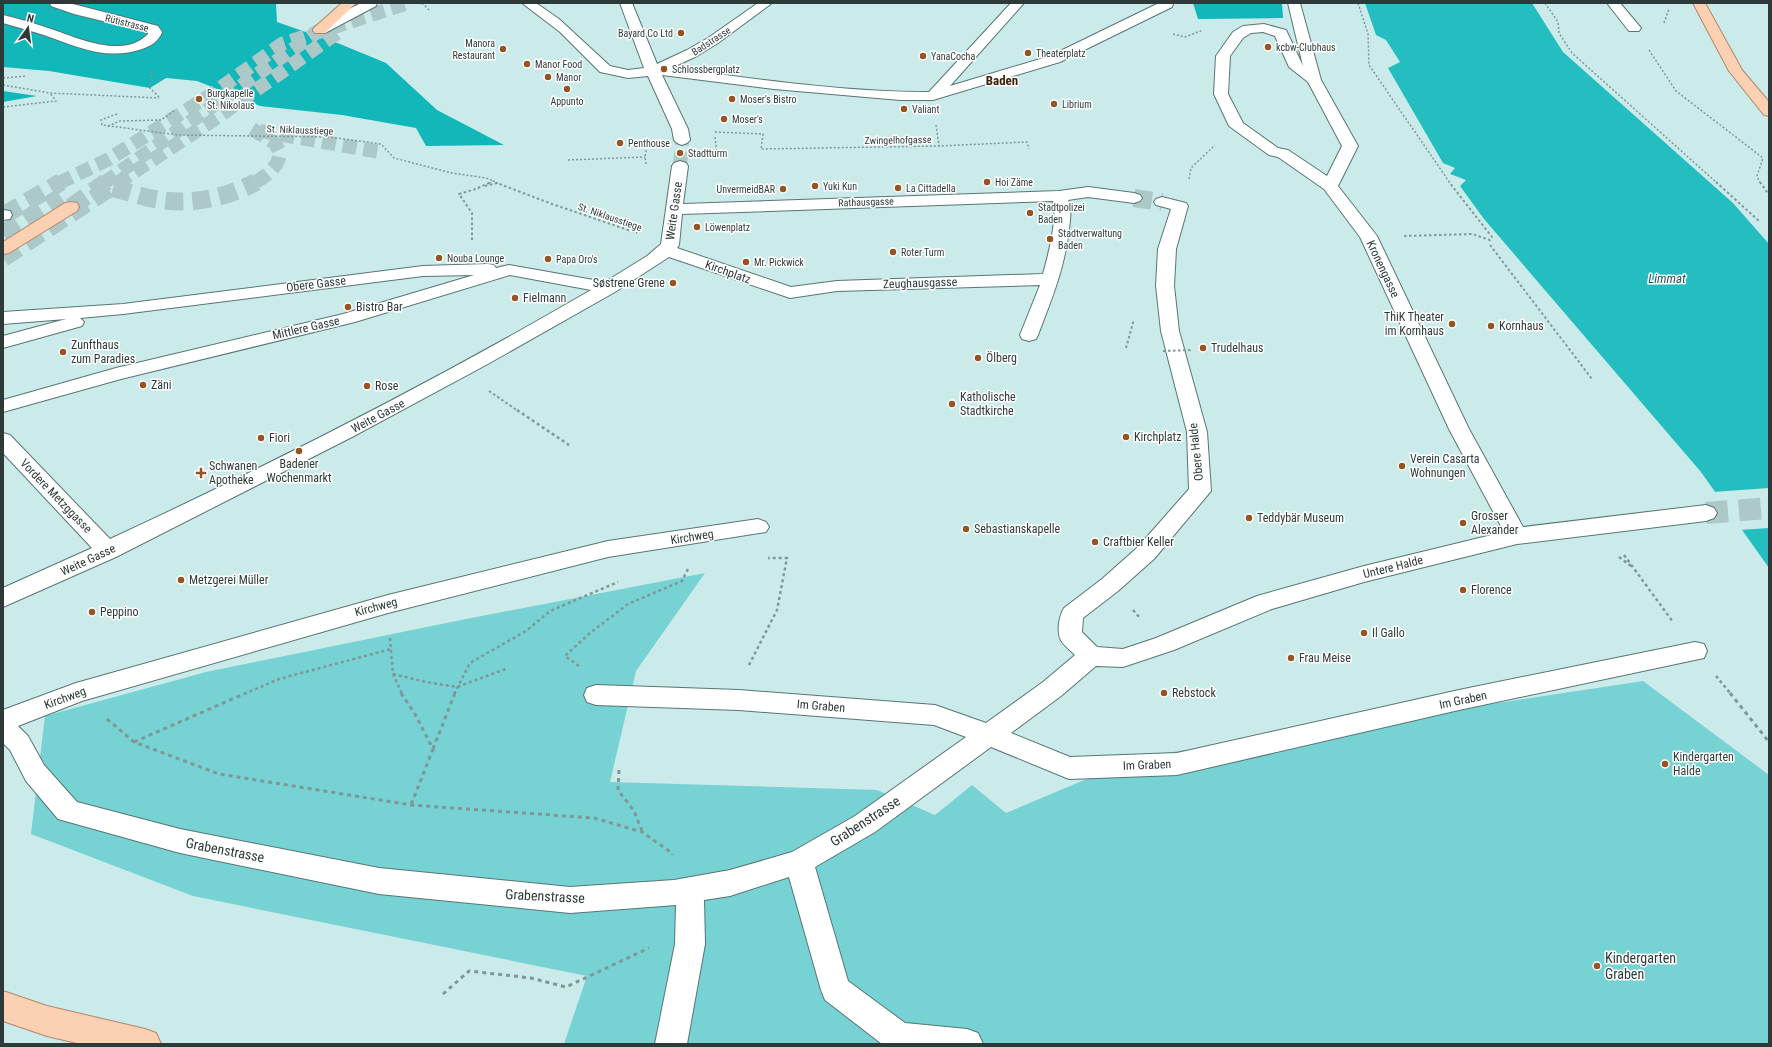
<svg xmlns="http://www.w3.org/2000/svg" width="1772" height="1047" viewBox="0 0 1772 1047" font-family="'Roboto Condensed',sans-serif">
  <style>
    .green { fill: #76d2d3 }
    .forest { fill: #11b7b9 }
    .water { fill: #24bec1 }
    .pier { fill: #cbebeb }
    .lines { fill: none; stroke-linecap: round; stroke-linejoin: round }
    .minor-tunnel-far2 { stroke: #acc8c8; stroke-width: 14; stroke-dasharray: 14 7; stroke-linecap: butt }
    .minor-tunnel-far1 { stroke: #acc8c8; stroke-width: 18; stroke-dasharray: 18 9; stroke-linecap: butt }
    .minor-tunnel { stroke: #acc8c8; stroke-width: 22; stroke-dasharray: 22 11; stroke-linecap: butt }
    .major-tunnel-far1 { stroke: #acc8c8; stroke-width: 14; stroke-dasharray: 14 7; stroke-linecap: butt }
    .major-tunnel { stroke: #acc8c8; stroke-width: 18; stroke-dasharray: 18 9; stroke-linecap: butt }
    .minor-casing { stroke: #587575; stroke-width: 2 }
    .major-casing { stroke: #b38768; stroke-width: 2 }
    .path-far3 { stroke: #819797; stroke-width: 1.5; stroke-dasharray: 2 2; stroke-linecap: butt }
    .path-far2 { stroke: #819797; stroke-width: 2; stroke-dasharray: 2.5 2.5; stroke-linecap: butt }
    .path-far1 { stroke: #819797; stroke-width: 2.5; stroke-dasharray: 3 3; stroke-linecap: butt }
    .path { stroke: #819797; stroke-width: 3; stroke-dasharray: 4 4; stroke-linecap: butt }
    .minor { fill: #fff; fill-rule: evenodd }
    .major { fill: #fcd0b3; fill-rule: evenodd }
    .path-bridge { stroke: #819797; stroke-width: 2; stroke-dasharray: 2.5 2.5; stroke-linecap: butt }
    .poi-dot { fill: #965422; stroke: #fff; stroke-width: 1.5 }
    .labels { text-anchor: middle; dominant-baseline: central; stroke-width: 3; stroke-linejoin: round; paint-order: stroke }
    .far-street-label { font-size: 10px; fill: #2e3a3a; stroke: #fff }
    .far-poi-label { font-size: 10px; fill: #2e3a3a; stroke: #fff; text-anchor: start }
    .street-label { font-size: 12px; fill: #2e3a3a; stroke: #fff }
    .poi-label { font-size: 12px; fill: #2e3a3a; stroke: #fff; text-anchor: start }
    .far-district-label { font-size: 13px; font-weight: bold; fill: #3f2008; stroke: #fff }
    .water-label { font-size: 13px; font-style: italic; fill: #1c5758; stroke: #fff }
    .near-street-label { font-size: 14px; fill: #2e3a3a; stroke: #fff }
    .near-poi-label { font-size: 14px; fill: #2e3a3a; stroke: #fff; text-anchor: start }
  </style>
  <rect width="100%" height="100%" fill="#cbebeb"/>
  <polygon class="green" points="705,573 636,671 610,782 877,790 935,815 972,785 1006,813 1139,757 1643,681 1769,775 1769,1044 564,1044 587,976 193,896 31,834 45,716 206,672 461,620"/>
  <g class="forest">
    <polygon points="3,3 276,3 277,22 340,44 386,63 437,110 504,145 426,146 416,128 342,115 260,106 197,81 166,78 150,88 49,71 3,67"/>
    <polygon points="1193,3 1282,3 1283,18 1198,19"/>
    <polygon points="3,91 37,96 3,102"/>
  </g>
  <polygon class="water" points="1365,3 1532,3 1563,52 1733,203 1769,244 1769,568 1701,472 1484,219 1460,186 1466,180 1450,174 1455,168 1443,163 1388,68 1400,62 1386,40 1376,35"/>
  <polygon class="pier" points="1769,488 1769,528 1740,530 1713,492"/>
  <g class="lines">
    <g class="minor-tunnel-far2">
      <path d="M252 129 275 143 280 153C279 167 265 177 254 183"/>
      <polyline points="260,131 380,152"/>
      <polyline points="680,166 682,140"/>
      <polyline points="59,183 109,159 212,94 282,44 408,3"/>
      <polyline points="117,183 212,121 337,33"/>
    </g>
    <g class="minor-tunnel-far1">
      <path d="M113 188C129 192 145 198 161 200 193 205 228 197 256 182"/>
      <polyline points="1134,198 1162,202"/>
      <polyline points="4,215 61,182"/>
      <polyline points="3,234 61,197"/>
      <polyline points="3,258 119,182"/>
    </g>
    <polyline class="minor-tunnel" points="1706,513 1769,508"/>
    <polyline class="major-tunnel-far1" points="104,183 320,30"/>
    <polyline class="major-tunnel" points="71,207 106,182"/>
    <g class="minor-casing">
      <g id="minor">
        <path d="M50 3H69L158 26 162 32C159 41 151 46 142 49 107 61 77 47 44 35 31 31 17 27 3 23V15C20 19 37 24 54 30 80 39 124 59 148 34V32L74 14 51 6Z"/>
        <polygon points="361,3 377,3 376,6 325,33 315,33 313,30 315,27"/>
        <path d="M522 3H536L559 19 610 66 628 70 644 68 620 3H632L657 64 687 50 708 38 758 3H772L718 43 697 56 671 68C756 79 843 92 929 92L1011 3H1024L950 86 1050 56 1159 3 1173 4 1172 7 1060 62 933 100H900L774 89 662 75 688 129 690 140 687 143 682 145 677 143 674 140 672 129 648 76 628 78 600 72 560 32Z"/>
        <path d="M1288 3H1300L1321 80 1358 146 1338 186 1377 236 1469 429 1523 527 1706 505 1714 508 1717 513 1714 518 1706 521 1517 544 1364 582 1272 609 1174 650 1123 667 1096 666 1061 696 1011 733 1070 757 1177 753 1459 690 1695 642 1704 644 1707 651 1704 658 1459 710 1177 775 1069 779 991 747 875 832 815 867 848 981 905 1023 967 1029 978 1033 983 1044H882L825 1000 821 990 789 877 730 896 704 900 705 944 687 1044H655L675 944 676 905 570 913 379 894 180 853 58 819 26 781 10 750 3 743V710L76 683 388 595 608 541 758 519 766 522 769 527 766 532 608 557 388 613 82 701 18 726 28 736 44 765 77 802 180 829 379 868 570 887 674 880 730 870 792 852 855 816 966 737 934 725 739 710 596 705 587 702 584 695 587 688 596 685 739 690 935 705 986 723 1043 682 1075 655C1063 643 1057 642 1059 623 1060 617 1061 613 1064 608L1102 579 1138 547 1189 489 1187 432 1161 331 1156 286 1158 249 1171 209 1156 205 1154 202 1156 199 1162 197 1186 203 1188 206 1176 249 1174 286 1179 331 1207 432 1211 491 1154 559 1118 591 1083 618 1082 632 1097 647 1123 649 1156 638 1257 596 1364 566 1504 532 1449 429 1360 237 1324 189 1278 157 1269 155 1229 126 1214 94 1216 56 1233 32 1243 26 1264 24 1286 30 1303 66ZM1263 32 1275 36 1289 67 1308 82 1342 146 1327 176 1288 150 1278 148 1243 123 1228 94 1230 56 1243 38 1251 33Z"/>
        <polygon points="1607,3 1620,3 1641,28 1639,31 1629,31"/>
        <path d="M680 161 686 163 688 166 683 204 1059 191 1088 187 1134 193 1140 195 1142 198 1140 201 1134 203 1088 197 1068 200C1072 210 1070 219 1069 230 1064 270 1052 298 1038 335L1036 339 1029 341 1022 339 1020 335 1040 285 837 291 790 298 669 257 615 292 486 365 352 437 116 557 3 607V588L92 548 3 453V433L10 435 110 539C274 463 435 381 591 290L510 275 355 322 121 379 3 412V400L116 368 343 314 474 275 423 276 123 314 80 318 84 322 82 326 3 348V336L66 319 3 324V312L123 304 423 266 488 264 494 265 496 268 509 265 605 282 647 256 661 244 672 166 674 163ZM1053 201C1058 218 1048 256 1043 274L837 281 791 287 677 248 679 245 682 214Z"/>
        <polygon points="3,210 10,211 12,215 10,219 3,220"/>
      </g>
    </g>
    <g class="major-casing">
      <g id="major">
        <polygon points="342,3 356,3 325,33 315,33 313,30 315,27"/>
        <polygon points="1693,3 1705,3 1742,70 1769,102 1769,116 1764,115 1729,71"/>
        <polygon points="71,202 77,203 79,207 77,211 9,253 3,254 3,242 65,203"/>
        <polygon points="3,991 47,1006 145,1029 156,1033 161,1044 81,1044 47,1036 3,1021"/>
      </g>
    </g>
    <g class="path-far3">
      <polyline points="422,3 430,11"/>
      <polyline points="1358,3 1368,34 1369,65 1450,183"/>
      <polyline points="1545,3 1558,22 1559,33 1572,53 1717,183"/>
      <polyline points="1664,23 1669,9"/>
      <polyline points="1173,34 1185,37 1203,30"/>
      <polyline points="1649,50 1676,91 1763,158 1757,176 1760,183"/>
      <polyline points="152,71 150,88 159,97"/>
      <polyline points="3,78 27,76"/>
      <polyline points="3,85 50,93 159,98"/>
      <polyline points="3,107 56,101 50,93"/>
      <polyline points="117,114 101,120 102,125 178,135 329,137 381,144 394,158 452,173 486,178 494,181 489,183"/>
      <polyline points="936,125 939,146"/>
      <polyline points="108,126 120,121 161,120 175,110"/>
      <polyline points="715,132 763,134 761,149 939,146 1027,142 1029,149"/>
      <polyline points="715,137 717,155"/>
      <polyline points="568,160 645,157"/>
      <polyline points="646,164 645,157 647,145 650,143"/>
      <polyline points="1189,179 1191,168 1215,145"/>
      <polyline points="496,183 498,183"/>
    </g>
    <g class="path-far2">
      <polyline points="1716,182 1759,221"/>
      <polyline points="1760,182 1769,195"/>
      <polyline points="485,186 497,183 552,204 637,233"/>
      <polyline points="478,188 491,182"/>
      <polyline points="1404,236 1472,234 1490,240 1492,237 1449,182"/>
      <polyline points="472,240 472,213 459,194 479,188"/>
      <polyline points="1490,245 1592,379"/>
      <polyline points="1126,348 1134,319"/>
      <polyline points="489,391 518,411"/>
    </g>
    <g class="path-far1">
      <polyline points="517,410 569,445"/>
      <polyline points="1624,555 1673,622"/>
      <polyline points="1619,557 1631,566"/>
      <polyline points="1133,610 1140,618"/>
      <polyline points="390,638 393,674 402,694"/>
      <polyline points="749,665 777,610 787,558 768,558"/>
      <polyline points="579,666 565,656 590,633 628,604 682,581 688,569"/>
      <polyline points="393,674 426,682 457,687 508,668"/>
      <polyline points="1716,676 1731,694"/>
      <polyline points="244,694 279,679 391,649"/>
      <polyline points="454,694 470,663 526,631 550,611 618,582"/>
    </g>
    <g class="path">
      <polyline points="401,693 415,714 433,749 411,805"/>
      <polyline points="1730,693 1769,742"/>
      <polyline points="107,719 134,742 219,774 411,805 594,818 642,832 672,853 672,855"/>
      <polyline points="134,742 246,693"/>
      <polyline points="433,749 455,693"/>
      <polyline points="619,770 618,790 634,811 642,831"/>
      <polyline points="443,994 469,971 531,978 566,987 649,948"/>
    </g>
    <use href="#minor" class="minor"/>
    <use href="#major" class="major"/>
    <polyline class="path-bridge" points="1163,351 1192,350"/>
  </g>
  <g class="poi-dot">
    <circle cx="681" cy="33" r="4"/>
    <circle cx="1268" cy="47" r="4"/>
    <circle cx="503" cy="49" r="4"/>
    <circle cx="1028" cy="53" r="4"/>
    <circle cx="923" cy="56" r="4"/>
    <circle cx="527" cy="64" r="4"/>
    <circle cx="664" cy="69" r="4"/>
    <circle cx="548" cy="77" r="4"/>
    <circle cx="567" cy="89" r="4"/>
    <circle cx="199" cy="99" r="4"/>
    <circle cx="732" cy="99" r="4"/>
    <circle cx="1054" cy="104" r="4"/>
    <circle cx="904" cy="109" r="4"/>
    <circle cx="724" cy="119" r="4"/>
    <circle cx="620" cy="143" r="4"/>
    <circle cx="680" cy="153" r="4"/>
    <circle cx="987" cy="182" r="4"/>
    <circle cx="815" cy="186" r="4"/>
    <circle cx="898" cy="188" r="4"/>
    <circle cx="783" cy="189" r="4"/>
    <circle cx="1030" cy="213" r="4"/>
    <circle cx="697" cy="227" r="4"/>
    <circle cx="1050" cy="239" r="4"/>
    <circle cx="893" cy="252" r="4"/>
    <circle cx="439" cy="258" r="4"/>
    <circle cx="548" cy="259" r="4"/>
    <circle cx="746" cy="262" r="4"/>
    <circle cx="673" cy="283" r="4"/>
    <circle cx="515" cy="298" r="4"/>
    <circle cx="348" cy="307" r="4"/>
    <circle cx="1452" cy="324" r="4"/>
    <circle cx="1491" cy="326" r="4"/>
    <circle cx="1203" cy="348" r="4"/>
    <circle cx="63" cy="352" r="4"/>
    <circle cx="978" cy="358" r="4"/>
    <circle cx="143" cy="385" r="4"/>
    <circle cx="367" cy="386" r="4"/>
    <circle cx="952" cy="404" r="4"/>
    <circle cx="1126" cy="437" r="4"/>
    <circle cx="261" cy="438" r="4"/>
    <circle cx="299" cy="451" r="4"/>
    <circle cx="1402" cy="466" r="4"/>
    <path d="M199 467h4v4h4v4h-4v4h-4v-4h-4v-4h4z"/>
    <circle cx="1249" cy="518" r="4"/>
    <circle cx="1463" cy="523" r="4"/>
    <circle cx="966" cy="529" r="4"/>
    <circle cx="1095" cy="542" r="4"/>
    <circle cx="181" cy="580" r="4"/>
    <circle cx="1463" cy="590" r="4"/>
    <circle cx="92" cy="612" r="4"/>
    <circle cx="1364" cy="633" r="4"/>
    <circle cx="1291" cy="658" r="4"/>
    <circle cx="1164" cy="693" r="4"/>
    <circle cx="1665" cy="764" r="4"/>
    <circle cx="1597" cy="966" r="4"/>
  </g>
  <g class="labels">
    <g class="far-street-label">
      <text transform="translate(127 23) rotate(14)">Rütistrasse</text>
      <text transform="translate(711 41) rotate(-33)">Badstrasse</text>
      <text transform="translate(300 130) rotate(2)">St. Niklausstiege</text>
      <text transform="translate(898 140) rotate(-1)">Zwingelhofgasse</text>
      <text transform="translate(866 202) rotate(-2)">Rathausgasse</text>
      <text transform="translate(610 217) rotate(19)">St. Niklausstiege</text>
    </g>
    <g class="far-poi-label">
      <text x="673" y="33" text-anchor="end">Bayard Co Ltd</text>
      <text x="495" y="43" text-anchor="end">Manora<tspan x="495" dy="12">Restaurant</tspan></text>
      <text x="1276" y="47">kcbw-Clubhaus</text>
      <text x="1036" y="53">Theaterplatz</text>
      <text x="931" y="56">YanaCocha</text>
      <text x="535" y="64">Manor Food</text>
      <text x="672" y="69">Schlossbergplatz</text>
      <text x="556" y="77">Manor</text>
      <text x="207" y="93">Burgkapelle<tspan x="207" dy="12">St. Nikolaus</tspan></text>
      <text x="740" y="99">Moser's Bistro</text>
      <text x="567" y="101" text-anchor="middle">Appunto</text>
      <text x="1062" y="104">Librium</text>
      <text x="912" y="109">Valiant</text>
      <text x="732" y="119">Moser's</text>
      <text x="628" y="143">Penthouse</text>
      <text x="688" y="153">Stadtturm</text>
      <text x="995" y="182">Hoi Zäme</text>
      <text x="823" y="186">Yuki Kun</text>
      <text x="906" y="188">La Cittadella</text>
      <text x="775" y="189" text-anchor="end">UnvermeidBAR</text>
      <text x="1038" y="207">Stadtpolizei<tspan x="1038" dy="12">Baden</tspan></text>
      <text x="705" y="227">Löwenplatz</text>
      <text x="1058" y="233">Stadtverwaltung<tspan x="1058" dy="12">Baden</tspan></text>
      <text x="901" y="252">Roter Turm</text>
      <text x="447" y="258">Nouba Lounge</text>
      <text x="556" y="259">Papa Oro's</text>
      <text x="754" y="262">Mr. Pickwick</text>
    </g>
    <g class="street-label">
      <text transform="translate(674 211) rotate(-82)">Weite Gasse</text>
      <text transform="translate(1383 269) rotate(65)">Kronengasse</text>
      <text transform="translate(728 272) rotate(20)">Kirchplatz</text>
      <text transform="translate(920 283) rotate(-2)">Zeughausgasse</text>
      <text transform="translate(316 284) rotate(-7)">Obere Gasse</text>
      <text transform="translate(306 328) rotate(-13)">Mittlere Gasse</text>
      <text transform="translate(378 416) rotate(-28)">Weite Gasse</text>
      <text transform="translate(1196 452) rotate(-96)">Obere Halde</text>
      <text transform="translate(56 496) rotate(46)">Vordere Metzggasse</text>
      <text transform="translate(692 537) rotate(-9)">Kirchweg</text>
      <text transform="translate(88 560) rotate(-25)">Weite Gasse</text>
      <text transform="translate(1393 567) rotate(-14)">Untere Halde</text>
      <text transform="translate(376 607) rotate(-15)">Kirchweg</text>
      <text transform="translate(65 698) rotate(-20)">Kirchweg</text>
      <text transform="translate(1463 700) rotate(-12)">Im Graben</text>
      <text transform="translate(821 706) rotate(5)">Im Graben</text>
      <text transform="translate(1147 765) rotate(-2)">Im Graben</text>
    </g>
    <g class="poi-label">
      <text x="665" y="283" text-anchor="end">Søstrene Grene</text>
      <text x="523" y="298">Fielmann</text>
      <text x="356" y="307">Bistro Bar</text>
      <text x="1444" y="317" text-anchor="end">ThiK Theater<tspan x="1444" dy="14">im Kornhaus</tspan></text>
      <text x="1499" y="326">Kornhaus</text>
      <text x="71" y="345">Zunfthaus<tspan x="71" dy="14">zum Paradies</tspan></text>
      <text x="1211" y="348">Trudelhaus</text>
      <text x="986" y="358">Ölberg</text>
      <text x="151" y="385">Zäni</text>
      <text x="375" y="386">Rose</text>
      <text x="960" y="397">Katholische<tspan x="960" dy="14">Stadtkirche</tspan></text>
      <text x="1134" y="437">Kirchplatz</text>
      <text x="269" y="438">Fiori</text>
      <text x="1410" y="459">Verein Casarta<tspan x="1410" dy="14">Wohnungen</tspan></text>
      <text x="299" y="464" text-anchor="middle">Badener<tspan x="299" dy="14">Wochenmarkt</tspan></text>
      <text x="209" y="466">Schwanen<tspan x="209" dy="14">Apotheke</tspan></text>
      <text x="1471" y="516">Grosser<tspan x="1471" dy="14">Alexander</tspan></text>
      <text x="1257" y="518">Teddybär Museum</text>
      <text x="974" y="529">Sebastianskapelle</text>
      <text x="1103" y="542">Craftbier Keller</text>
      <text x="189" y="580">Metzgerei Müller</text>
      <text x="1471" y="590">Florence</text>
      <text x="100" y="612">Peppino</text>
      <text x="1372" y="633">Il Gallo</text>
      <text x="1299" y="658">Frau Meise</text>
      <text x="1172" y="693">Rebstock</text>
      <text x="1673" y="757">Kindergarten<tspan x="1673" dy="14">Halde</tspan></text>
    </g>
    <g class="far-district-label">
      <text x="1002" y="80">Baden</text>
    </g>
    <g class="water-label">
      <text x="1667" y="278">Limmat</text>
    </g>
    <g class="near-street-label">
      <text transform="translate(865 821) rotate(-33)">Grabenstrasse</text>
      <text transform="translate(225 850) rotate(11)">Grabenstrasse</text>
      <text transform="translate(545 896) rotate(3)">Grabenstrasse</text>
    </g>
    <g class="near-poi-label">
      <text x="1605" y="958">Kindergarten<tspan x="1605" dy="16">Graben</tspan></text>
    </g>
  </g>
  <rect width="1772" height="1047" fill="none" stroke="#2e3a3a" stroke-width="8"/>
  <g transform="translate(28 28) rotate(14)" stroke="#ffffff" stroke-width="3" paint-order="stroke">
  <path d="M0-3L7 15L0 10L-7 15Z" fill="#2e3a3a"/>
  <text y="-6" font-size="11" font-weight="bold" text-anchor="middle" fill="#2e3a3a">N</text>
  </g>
</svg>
